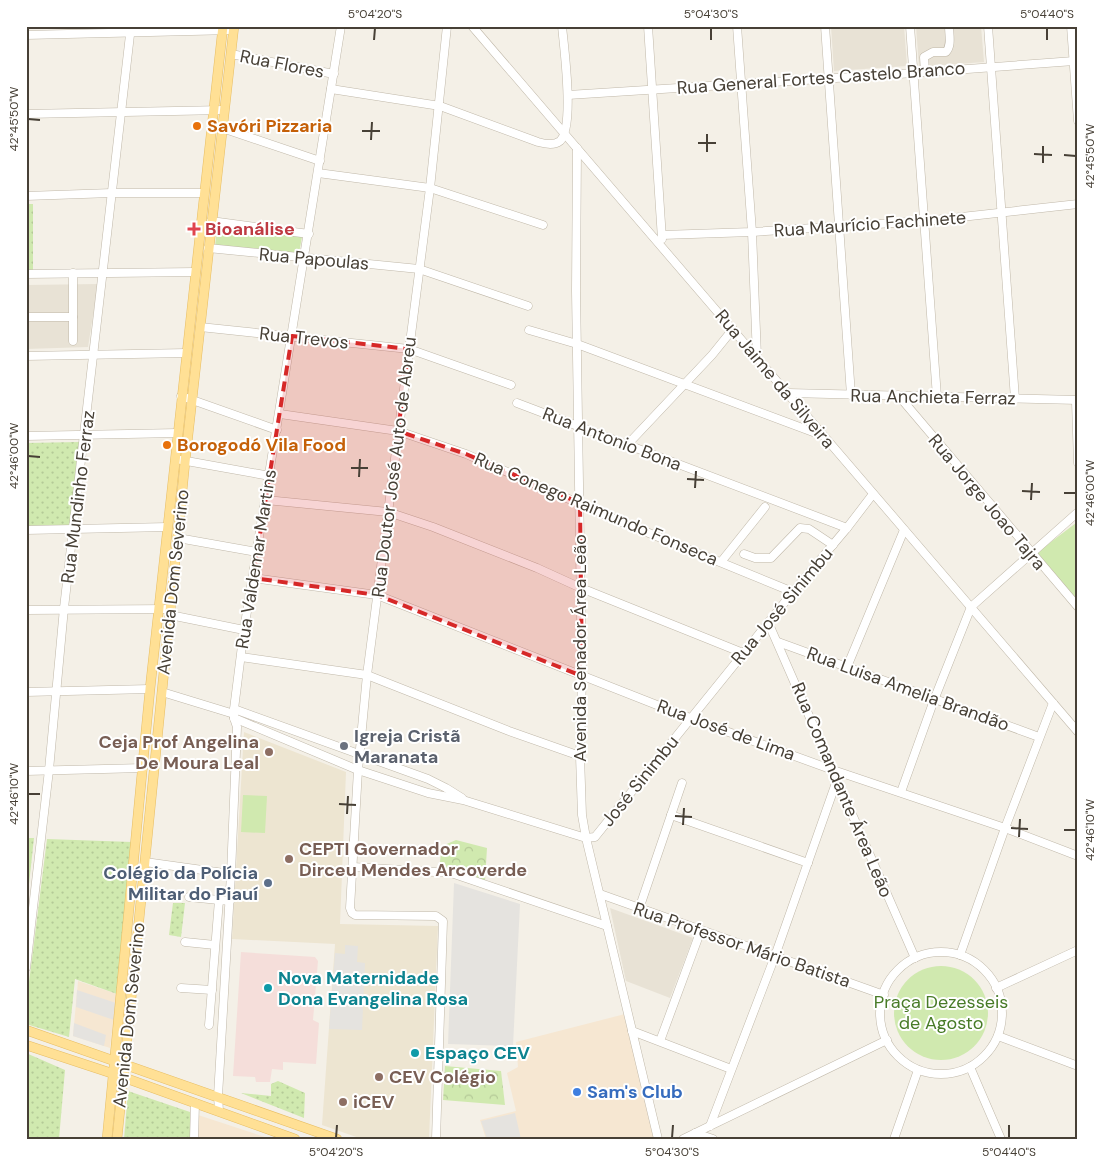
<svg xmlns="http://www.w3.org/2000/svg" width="1104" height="1165" viewBox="0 0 1104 1165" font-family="'DM Sans',sans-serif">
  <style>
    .residential { fill: #e8e2d5 }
    .commercial { fill: #f6e7d2 }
    .education { fill: #ede5d1 }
    .medical { fill: #f5deda }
    .grass { fill: url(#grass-dots) }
    .forest { fill: url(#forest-crowns) }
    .park { fill: #d0e9af }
    .parking { fill: #e5e3df }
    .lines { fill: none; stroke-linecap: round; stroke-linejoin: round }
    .minor-casing { stroke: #c0b8a9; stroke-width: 9 }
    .major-casing { stroke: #e7bd63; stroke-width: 10 }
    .minor { stroke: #fff; stroke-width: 8 }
    .major { stroke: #ffe095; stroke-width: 9 }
    .marked { fill: #d62828; fill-opacity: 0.2; stroke: #d62828; stroke-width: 4; stroke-dasharray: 10 6; stroke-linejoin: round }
    .ticks { fill: none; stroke: #474036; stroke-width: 2 }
    .food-dot { fill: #e8710a; stroke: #fff; stroke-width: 2 }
    .health-dot { fill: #e0444e; stroke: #fff; stroke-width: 2 }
    .worship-dot { fill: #6b7280; stroke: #fff; stroke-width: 2 }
    .education-dot { fill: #8d6e63; stroke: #fff; stroke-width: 2 }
    .service-dot { fill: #5c6f8a; stroke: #fff; stroke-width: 2 }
    .culture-dot { fill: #0f9aa8; stroke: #fff; stroke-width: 2 }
    .shop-dot { fill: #3f7fe0; stroke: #fff; stroke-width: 2 }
    .labels { text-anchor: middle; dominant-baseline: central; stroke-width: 4; stroke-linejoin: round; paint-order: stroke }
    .street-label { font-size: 18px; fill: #474036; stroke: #fff }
    .food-label { font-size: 18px; font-weight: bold; fill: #c56008; stroke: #fff; text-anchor: start }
    .health-label { font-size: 18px; font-weight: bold; fill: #be3a42; stroke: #fff; text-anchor: start }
    .worship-label { font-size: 18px; font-weight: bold; fill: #5b616d; stroke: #fff; text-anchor: start }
    .education-label { font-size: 18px; font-weight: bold; fill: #785e54; stroke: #fff; text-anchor: start }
    .service-label { font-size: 18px; font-weight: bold; fill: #4e5e75; stroke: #fff; text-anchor: end }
    .culture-label { font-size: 18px; font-weight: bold; fill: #0d838f; stroke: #fff; text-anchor: start }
    .park-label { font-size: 18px; fill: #487b27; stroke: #fff }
    .shop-label { font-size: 18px; font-weight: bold; fill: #366cbe; stroke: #fff; text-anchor: start }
    .neatline { fill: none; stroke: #474036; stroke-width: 2 }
    .ticks-label { font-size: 12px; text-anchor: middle; fill: #474036 }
  </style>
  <defs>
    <pattern id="grass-dots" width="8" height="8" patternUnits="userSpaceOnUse" patternTransform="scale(1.25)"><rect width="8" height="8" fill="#d0e9af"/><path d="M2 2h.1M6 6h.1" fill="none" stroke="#b4c997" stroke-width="1.8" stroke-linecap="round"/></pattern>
    <pattern id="forest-crowns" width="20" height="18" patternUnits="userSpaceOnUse" patternTransform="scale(1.25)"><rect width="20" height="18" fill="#d0e9af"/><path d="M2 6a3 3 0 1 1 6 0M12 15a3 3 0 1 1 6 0" fill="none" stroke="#b4c997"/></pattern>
  </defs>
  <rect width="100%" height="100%" fill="#f4f0e7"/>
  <g class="residential">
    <polygon points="831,26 904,26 907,66 834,71"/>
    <polygon points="916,26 981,26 984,62 919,67"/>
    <polygon points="98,284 88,347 26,349 26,285"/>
    <polygon points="610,908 693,938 670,998 626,981"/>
  </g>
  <g class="commercial">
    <polygon points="78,981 117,994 110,1048 73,1036"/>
    <polygon points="625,1014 654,1139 486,1139 480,1120 516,1111 507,1073 518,1067 516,1042"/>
    <polygon points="198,1115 271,1139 198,1139"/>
  </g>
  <polygon class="education" points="244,732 346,772 340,924 438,926 429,1139 362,1139 322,1125 335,944 232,939"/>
  <polygon class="medical" points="241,952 315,957 318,961 313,1020 319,1023 316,1064 283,1062 283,1070 272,1069 270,1082 256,1082 255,1077 233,1076"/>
  <g class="grass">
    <rect x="26" y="204" width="7" height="67"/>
    <polygon points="80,442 72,526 26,527 26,443"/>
    <polygon points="26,838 34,838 26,912"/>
    <polygon points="47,839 132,842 117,994 75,979 69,1037 26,1024 26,1006"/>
    <polygon points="173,903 185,903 181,937 169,935"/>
    <polygon points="26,1053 65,1070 59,1139 26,1139"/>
    <polygon points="278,1081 305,1093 304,1118 241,1093 271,1096 271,1084"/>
    <polygon points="128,1091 190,1112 190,1139 124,1139"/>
  </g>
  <g class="forest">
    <polygon points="456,840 487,848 485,881 439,869 442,846"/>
    <polygon points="445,1066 501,1071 505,1105 443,1100"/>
  </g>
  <g class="park">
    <polygon points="217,227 302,237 299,253 292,255 215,247"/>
    <polygon points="1076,523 1076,599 1035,554"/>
    <polygon points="243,795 267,796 265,833 241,832"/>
    <circle cx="941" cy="1013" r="47"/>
  </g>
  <g class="parking">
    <polygon points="454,883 520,904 513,1046 448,1044"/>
    <polygon points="345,945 358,946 357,962 365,963 362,1030 329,1029 335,953 345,954"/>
    <polygon points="77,990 116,1003 114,1020 76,1007"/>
    <polygon points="74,1023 106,1035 104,1046 73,1036"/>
    <polygon points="515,1113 521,1139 487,1139 481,1121"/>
  </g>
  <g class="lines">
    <g class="minor-casing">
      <g id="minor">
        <polyline points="472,26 1078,732"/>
        <polyline points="648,26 662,239"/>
        <polyline points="737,26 752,232 757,357"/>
        <polyline points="825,26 851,395"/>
        <polyline points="910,26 937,397"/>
        <polyline points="988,26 1015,399"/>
        <polyline points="1071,26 1078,121"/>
        <polyline points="26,35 233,30"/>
        <polyline points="231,54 334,74"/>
        <path d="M925 72 924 57 933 52H946C952 45 949 35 949 26"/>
        <path d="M331 89 440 106 538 142C545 144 554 146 560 141 575 127 564 48 562 26"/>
        <polyline points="568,95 914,73 1074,61"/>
        <polyline points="26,114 224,110"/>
        <polyline points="222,128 320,161"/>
        <polyline points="577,148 576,291 582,676 580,756 582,815 586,838 658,1139"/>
        <polyline points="318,173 430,188 543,225"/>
        <polyline points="26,196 112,193 204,193"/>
        <polyline points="211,221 309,234"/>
        <polyline points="662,235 752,232 925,221 1078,204"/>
        <polyline points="208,248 419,269 528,306"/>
        <polyline points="73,273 73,341"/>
        <polyline points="26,274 196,272"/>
        <polyline points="26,317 73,317"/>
        <polyline points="200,327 409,349 511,385"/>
        <polyline points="529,330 577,344 821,435"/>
        <polyline points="26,356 187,353"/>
        <polyline points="788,393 1078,400"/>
        <polyline points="898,395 1078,607"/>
        <polyline points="181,396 277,430"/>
        <polyline points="1076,401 1078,463"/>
        <polyline points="517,403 847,528"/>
        <polyline points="280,414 398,431 466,454 617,520 793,592"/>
        <polyline points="26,436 178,433"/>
        <polyline points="628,444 712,355 733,329"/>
        <polyline points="181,460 270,476"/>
        <polyline points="266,500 388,512 433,527 537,568 581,588 743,653"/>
        <polyline points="26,530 168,527"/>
        <polyline points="178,538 257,552"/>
        <polyline points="744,554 755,558 771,558 800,528 809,529 833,545"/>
        <polyline points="721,562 765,507"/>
        <polyline points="253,578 377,595 690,718 833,770 1005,828 1078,856"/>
        <polyline points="26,610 171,609"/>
        <polyline points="170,615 244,630"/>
        <polyline points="768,622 915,958"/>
        <polyline points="778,642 1039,737"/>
        <polyline points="241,657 367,675 509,731 580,756"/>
        <polyline points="847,667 904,530"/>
        <polyline points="26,692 150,689"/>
        <polyline points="162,692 234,714"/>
        <polyline points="234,709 428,779 446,788 462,798"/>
        <polyline points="234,718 358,770 428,793 463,800 586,838 595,837 793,592 847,528 873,494"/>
        <polyline points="26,771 143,768"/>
        <polyline points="901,792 934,700 971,607 1078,512"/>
        <polyline points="671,815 808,863"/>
        <polyline points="145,862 231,874"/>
        <polyline points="353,867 451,873 607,926"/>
        <polyline points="600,894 884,995"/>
        <polyline points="189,897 219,900"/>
        <polyline points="639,909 682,783"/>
        <polyline points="185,942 215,945"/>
        <circle cx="941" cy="1013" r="61"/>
        <polyline points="960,955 1005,828 1053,703"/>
        <polyline points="26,968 49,770 64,608 131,26"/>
        <polyline points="181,988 212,990"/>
        <polyline points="996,988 1078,950"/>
        <polyline points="209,1025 219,900 230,901"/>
        <polyline points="632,1031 731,1069"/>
        <polyline points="998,1036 1078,1066"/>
        <polyline points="660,1041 701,930"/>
        <polyline points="970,1067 1001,1139"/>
        <polyline points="219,1111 218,1096 231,874 237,727 234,718 234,709 244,630 341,26"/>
        <polyline points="710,1126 775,956 837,780"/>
        <polyline points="695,1133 713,1139"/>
        <polyline points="194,1139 195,1103"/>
        <polyline points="436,1139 443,921 436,916 355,915 352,913 350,908 358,770 367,675 430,188 447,26"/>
        <polyline points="683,1139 887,1040"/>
        <polyline points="894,1139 918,1070"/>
      </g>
    </g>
    <g class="major-casing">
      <g id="major">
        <polyline points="26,1030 337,1139"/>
        <polyline points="26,1045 114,1074 295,1139"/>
        <polyline points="107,1139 150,689 223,26"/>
        <polyline points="117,1139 185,462 234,26"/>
      </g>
    </g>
    <use href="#minor" class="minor"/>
    <use href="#major" class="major"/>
  </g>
  <path class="marked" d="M292 336 409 349 398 431 466 454 580 503 582 676 377 595 253 578Z"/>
  <path class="ticks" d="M374 40 375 28M711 40V28M1047 40V28M28 119 40 120M362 131H380M371 140 372 122M698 143H716M707 152V134M1034 154 1052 155M1064 155 1076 156M1043 163V146M28 456 40 457M351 468H368M359 477 360 459M687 479 704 480M695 488 696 471M1022 491 1040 492M1064 493H1076M1031 500 1032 483M28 794H40M339 804 356 805M347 814 348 796M675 816 692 817M683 825 684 808M1011 828 1028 829M1064 830H1076M1019 837 1020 819M336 1138 337 1125M672 1138 673 1125M1009 1138V1125"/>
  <g class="food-dot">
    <circle cx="197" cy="126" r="5"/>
    <circle cx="167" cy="445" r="5"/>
  </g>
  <path class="health-dot" d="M191.5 221.5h5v5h5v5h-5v5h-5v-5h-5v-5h5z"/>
  <circle class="worship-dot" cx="344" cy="746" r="5"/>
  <g class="education-dot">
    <circle cx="269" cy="752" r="5"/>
    <circle cx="289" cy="859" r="5"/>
    <circle cx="379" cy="1077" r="5"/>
    <circle cx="343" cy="1102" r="5"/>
  </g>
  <circle class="service-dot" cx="268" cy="883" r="5"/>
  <g class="culture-dot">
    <circle cx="268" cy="988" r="5"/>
    <circle cx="415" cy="1053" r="5"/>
  </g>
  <circle class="shop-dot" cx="577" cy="1092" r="5"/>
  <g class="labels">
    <g class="street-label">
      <text transform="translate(282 64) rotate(11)">Rua Flores</text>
      <text transform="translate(821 78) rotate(-4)">Rua General Fortes Castelo Branco</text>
      <text transform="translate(870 224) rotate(-4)">Rua Maurício Fachinete</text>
      <text transform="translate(314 259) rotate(5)">Rua Papoulas</text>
      <text transform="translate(304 338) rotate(6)">Rua Trevos</text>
      <text transform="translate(775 379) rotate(50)">Rua Jaime da Silveira</text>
      <text transform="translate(933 397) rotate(1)">Rua Anchieta Ferraz</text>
      <text transform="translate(612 439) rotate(21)">Rua Antonio Bona</text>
      <text transform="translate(394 467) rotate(-83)">Rua Doutor José Auto de Abreu</text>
      <text transform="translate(78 497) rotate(-83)">Rua Mundinho Ferraz</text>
      <text transform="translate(987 502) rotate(50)">Rua Jorge Joao Tajra</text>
      <text transform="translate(596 509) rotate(23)">Rua Conego Raimundo Fonseca</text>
      <text transform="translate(256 559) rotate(-81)">Rua Valdemar Martins</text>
      <text transform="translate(173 582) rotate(-84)">Avenida Dom Severino</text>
      <text transform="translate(782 606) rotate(-50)">Rua José Sinimbu</text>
      <text transform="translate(580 648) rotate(-90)">Avenida Senador Área Leão</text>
      <text transform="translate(908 689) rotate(20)">Rua Luisa Amelia Brandão</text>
      <text transform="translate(726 730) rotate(20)">Rua José de Lima</text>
      <text transform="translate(640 781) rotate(-51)">José Sinimbu</text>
      <text transform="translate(842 790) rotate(67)">Rua Comandante Área Leão</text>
      <text transform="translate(742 945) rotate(19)">Rua Professor Mário Batista</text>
      <text transform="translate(129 1015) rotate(-84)">Avenida Dom Severino</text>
    </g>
    <g class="food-label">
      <text x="207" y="126">Savóri Pizzaria</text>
      <text x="177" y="445">Borogodó Vila Food</text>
    </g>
    <g class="health-label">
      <text x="205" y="229">Bioanálise</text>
    </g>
    <g class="worship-label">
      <text x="354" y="736">Igreja Cristã<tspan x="354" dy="21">Maranata</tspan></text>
    </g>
    <g class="education-label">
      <text x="259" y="742" text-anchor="end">Ceja Prof Angelina<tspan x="259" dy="21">De Moura Leal</tspan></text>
      <text x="299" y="849">CEPTI Governador<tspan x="299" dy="21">Dirceu Mendes Arcoverde</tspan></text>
      <text x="389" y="1077">CEV Colégio</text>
      <text x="353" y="1102">iCEV</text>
    </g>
    <g class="service-label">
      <text x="258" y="873">Colégio da Polícia<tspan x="258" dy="21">Militar do Piauí</tspan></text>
    </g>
    <g class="culture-label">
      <text x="278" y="978">Nova Maternidade<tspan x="278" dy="21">Dona Evangelina Rosa</tspan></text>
      <text x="425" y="1053">Espaço CEV</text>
    </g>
    <g class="park-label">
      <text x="941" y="1002">Praça Dezesseis<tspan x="941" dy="21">de Agosto</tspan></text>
    </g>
    <g class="shop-label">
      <text x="587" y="1092">Sam's Club</text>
    </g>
  </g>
  <rect width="1104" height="1165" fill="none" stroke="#ffffff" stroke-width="55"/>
  <rect x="28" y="28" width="1048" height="1110" class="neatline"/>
  <g class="ticks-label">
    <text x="375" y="18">5°04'20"S</text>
    <text x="711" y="18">5°04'30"S</text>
    <text x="1047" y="18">5°04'40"S</text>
    <text transform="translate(14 119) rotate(-90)" y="4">42°45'50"W</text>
    <text transform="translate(1090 156) rotate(-90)" y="4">42°45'50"W</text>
    <text transform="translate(14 456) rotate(-90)" y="4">42°46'00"W</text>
    <text transform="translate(1090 493) rotate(-90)" y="4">42°46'00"W</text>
    <text transform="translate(14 794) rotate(-90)" y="4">42°46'10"W</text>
    <text transform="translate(1090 830) rotate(-90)" y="4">42°46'10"W</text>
    <text x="336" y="1156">5°04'20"S</text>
    <text x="672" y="1156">5°04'30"S</text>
    <text x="1009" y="1156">5°04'40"S</text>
  </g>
</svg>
